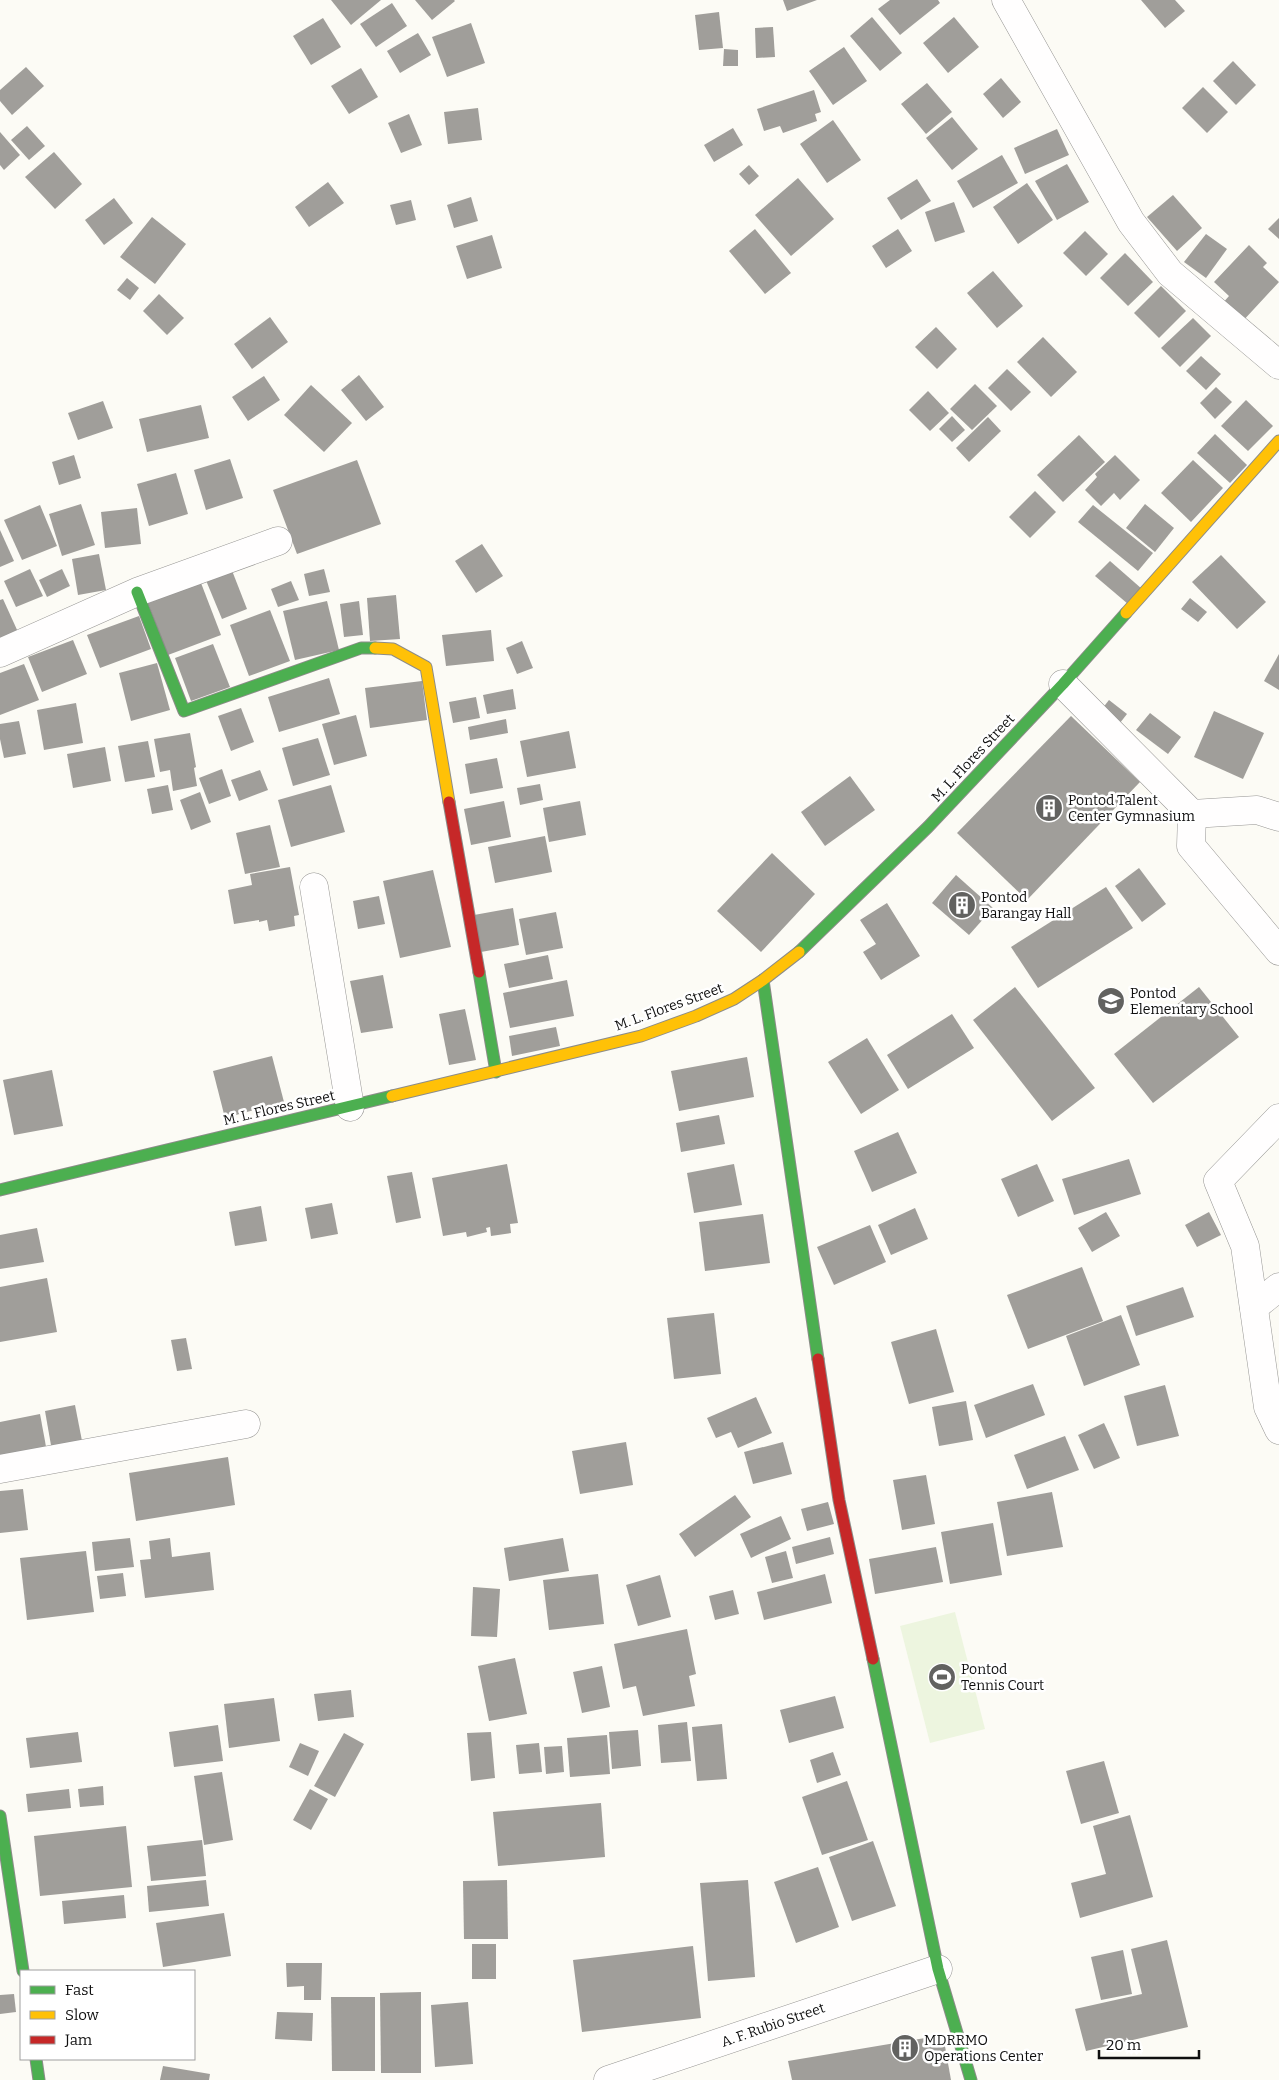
<svg xmlns="http://www.w3.org/2000/svg" width="1279" height="2080" viewBox="0 0 1279 2080" font-family="Bitter,serif">
  <style>
    .pitch { fill: #edf5df }
    .building { fill: #a09e9a }
    .lines { fill: none; stroke-linecap: round; stroke-linejoin: round }
    .street-casing { stroke: #969593; stroke-width: 29 }
    .fast-casing { stroke: #8c8c89; stroke-width: 13 }
    .slow-casing { stroke: #8c8c89; stroke-width: 13 }
    .jam-casing { stroke: #8c8c89; stroke-width: 13 }
    .street { stroke: #fffefe; stroke-width: 28 }
    .fast { stroke: #4caf50; stroke-width: 11 }
    .slow { stroke: #ffc107; stroke-width: 11 }
    .jam { stroke: #c62828; stroke-width: 11 }
    .labels { text-anchor: middle; dominant-baseline: central; stroke-width: 5; stroke-linejoin: round; paint-order: stroke }
    .street-label { font-size: 14px; fill: #0f0f0f; stroke: #fff }
    .poi-label { font-size: 14px; fill: #0f0f0f; stroke: #fff; text-anchor: start }
  </style>
  <rect width="100%" height="100%" fill="#fcfbf5"/>
  <polygon class="pitch" points="955,1612 985,1729 930,1743 900,1626"/>
  <g class="building">
    <polygon points="331,0 381,0 351,25"/>
    <polygon points="415,0 454,0 455,1 432,20"/>
    <polygon points="783,0 817,0 787,11"/>
    <polygon points="890,0 938,0 940,3 900,35 878,9"/>
    <polygon points="1141,0 1175,0 1185,11 1165,28"/>
    <polygon points="392,3 407,26 376,47 360,24"/>
    <polygon points="719,12 723,48 699,50 695,15"/>
    <polygon points="872,17 902,53 880,71 850,36"/>
    <polygon points="954,17 979,47 948,73 923,43"/>
    <polygon points="323,18 341,47 311,65 293,36"/>
    <polygon points="471,23 485,63 447,77 432,37"/>
    <polygon points="773,27 775,57 756,58 755,28"/>
    <polygon points="418,33 431,55 400,73 387,51"/>
    <polygon points="844,47 867,81 833,105 809,71"/>
    <polygon points="724,49 738,50 738,66 723,66"/>
    <polygon points="1233,61 1256,85 1236,105 1213,81"/>
    <polygon points="26,67 44,86 12,115 0,101 0,90"/>
    <polygon points="361,68 378,97 349,114 331,86"/>
    <polygon points="1001,78 1021,102 1003,118 983,94"/>
    <polygon points="927,83 952,112 926,134 901,104"/>
    <polygon points="1203,87 1228,112 1207,133 1182,108"/>
    <polygon points="814,90 821,112 815,114 817,121 783,133 780,126 764,131 757,109"/>
    <polygon points="478,108 482,140 448,144 444,112"/>
    <polygon points="409,114 422,145 401,153 388,123"/>
    <polygon points="952,117 978,149 952,170 926,138"/>
    <polygon points="833,120 861,160 827,183 800,144"/>
    <polygon points="27,126 45,146 29,160 11,140"/>
    <polygon points="733,128 743,145 714,162 704,145"/>
    <polygon points="1057,129 1069,155 1025,174 1014,148"/>
    <polygon points="0,132 20,155 4,170 0,165"/>
    <polygon points="54,152 82,184 55,209 25,177"/>
    <polygon points="1002,155 1018,183 973,208 957,181"/>
    <polygon points="1067,164 1089,202 1057,220 1035,181"/>
    <polygon points="749,165 759,176 749,185 739,174"/>
    <polygon points="798,178 834,219 791,256 755,215"/>
    <polygon points="917,179 931,201 901,220 887,198"/>
    <polygon points="328,182 344,203 309,227 295,207"/>
    <polygon points="1027,183 1053,220 1018,244 993,207"/>
    <polygon points="1173,195 1202,228 1177,251 1147,217"/>
    <polygon points="471,197 478,221 454,228 447,205"/>
    <polygon points="114,198 133,223 104,245 85,220"/>
    <polygon points="411,200 416,220 396,225 390,205"/>
    <polygon points="954,202 965,232 935,242 925,212"/>
    <polygon points="152,217 186,244 155,284 120,257"/>
    <polygon points="1279,218 1279,239 1268,229"/>
    <polygon points="755,229 791,273 765,294 729,251"/>
    <polygon points="898,229 912,251 886,268 872,246"/>
    <polygon points="1085,231 1108,254 1086,276 1063,253"/>
    <polygon points="1206,234 1227,249 1206,278 1184,262"/>
    <polygon points="492,235 502,268 467,279 456,246"/>
    <polygon points="1249,245 1267,263 1263,267 1279,282 1241,323 1221,305 1229,296 1214,282"/>
    <polygon points="1125,253 1153,282 1128,306 1100,278"/>
    <polygon points="993,271 1023,306 997,328 967,293"/>
    <polygon points="127,278 139,288 130,300 117,290"/>
    <polygon points="1161,286 1186,311 1159,338 1134,313"/>
    <polygon points="159,294 184,318 167,335 143,311"/>
    <polygon points="270,317 288,342 252,369 234,344"/>
    <polygon points="1193,318 1211,336 1180,367 1161,348"/>
    <polygon points="936,327 957,349 937,369 915,347"/>
    <polygon points="1043,337 1077,372 1051,397 1017,362"/>
    <polygon points="1201,356 1221,374 1206,390 1186,371"/>
    <polygon points="1007,369 1031,392 1011,411 988,388"/>
    <polygon points="359,375 384,407 366,421 341,390"/>
    <polygon points="264,376 280,400 248,421 232,397"/>
    <polygon points="975,384 997,406 972,430 950,409"/>
    <polygon points="311,385 352,423 324,452 284,415"/>
    <polygon points="1216,387 1232,402 1215,419 1200,403"/>
    <polygon points="928,391 949,413 930,431 909,410"/>
    <polygon points="1246,400 1273,426 1248,451 1221,426"/>
    <polygon points="103,401 113,428 78,440 68,413"/>
    <polygon points="201,405 209,438 147,452 139,419"/>
    <polygon points="952,416 965,430 952,442 939,429"/>
    <polygon points="988,417 1001,431 969,462 956,448"/>
    <polygon points="1215,434 1247,465 1230,483 1197,453"/>
    <polygon points="1079,435 1105,462 1063,502 1037,475"/>
    <polygon points="74,455 81,478 59,485 52,462"/>
    <polygon points="1115,455 1140,480 1120,500 1114,493 1101,506 1085,490 1097,477 1095,474"/>
    <polygon points="230,459 243,498 206,510 194,470"/>
    <polygon points="357,460 381,524 297,554 273,490"/>
    <polygon points="1193,460 1223,488 1191,522 1161,493"/>
    <polygon points="176,473 188,514 149,526 137,484"/>
    <polygon points="1035,491 1056,512 1030,538 1009,517"/>
    <polygon points="81,504 95,545 62,556 49,514"/>
    <polygon points="1145,504 1174,528 1155,552 1126,528"/>
    <polygon points="40,505 57,546 22,560 4,520"/>
    <polygon points="1093,505 1153,553 1138,571 1078,522"/>
    <polygon points="137,508 141,544 105,548 101,512"/>
    <polygon points="0,530 14,561 0,567"/>
    <polygon points="482,544 503,576 476,593 455,561"/>
    <polygon points="99,554 106,590 78,595 72,559"/>
    <polygon points="1221,555 1266,602 1237,629 1192,582"/>
    <polygon points="1110,561 1142,589 1128,604 1095,576"/>
    <polygon points="231,568 247,609 222,619 205,578"/>
    <polygon points="30,569 43,596 16,607 4,581"/>
    <polygon points="62,569 70,586 47,597 39,580"/>
    <polygon points="324,569 330,592 309,596 304,574"/>
    <polygon points="291,581 299,600 278,607 271,589"/>
    <polygon points="201,583 221,635 168,655 148,603"/>
    <polygon points="396,595 400,639 370,641 367,598"/>
    <polygon points="1190,598 1207,612 1198,622 1181,609"/>
    <polygon points="3,599 18,632 0,640 0,600"/>
    <polygon points="327,601 339,650 295,660 283,611"/>
    <polygon points="359,601 363,635 344,637 340,604"/>
    <polygon points="270,610 290,661 249,676 230,625"/>
    <polygon points="139,616 151,649 100,668 87,635"/>
    <polygon points="491,630 494,661 446,666 442,635"/>
    <polygon points="73,640 87,674 42,692 28,657"/>
    <polygon points="522,641 533,668 517,674 506,648"/>
    <polygon points="213,644 230,687 191,701 175,658"/>
    <polygon points="1279,654 1279,690 1264,681"/>
    <polygon points="157,663 170,710 131,721 119,673"/>
    <polygon points="24,664 39,700 0,715 0,673"/>
    <polygon points="329,678 340,714 279,732 268,697"/>
    <polygon points="422,681 427,720 370,728 365,688"/>
    <polygon points="513,689 516,709 487,714 483,695"/>
    <polygon points="476,697 480,718 453,723 449,702"/>
    <polygon points="1109,700 1127,714 1116,728 1098,714"/>
    <polygon points="76,703 83,743 44,750 37,710"/>
    <polygon points="241,708 254,742 231,751 218,716"/>
    <polygon points="1214,711 1264,733 1243,779 1194,757"/>
    <polygon points="1150,713 1181,737 1168,754 1136,730"/>
    <polygon points="356,715 367,756 334,765 322,724"/>
    <polygon points="1071,716 1140,782 1027,900 957,833"/>
    <polygon points="506,719 508,733 470,740 468,727"/>
    <polygon points="19,721 26,754 4,758 0,739 0,724"/>
    <polygon points="569,731 576,768 527,777 520,741"/>
    <polygon points="190,733 196,767 194,768 197,786 173,791 170,770 160,772 154,739"/>
    <polygon points="318,738 330,775 293,786 282,748"/>
    <polygon points="148,741 155,777 125,782 118,746"/>
    <polygon points="105,747 111,781 73,788 67,754"/>
    <polygon points="497,758 503,788 470,794 465,764"/>
    <polygon points="222,769 231,796 209,804 199,778"/>
    <polygon points="260,770 268,790 239,801 231,780"/>
    <polygon points="850,776 875,810 825,846 801,812"/>
    <polygon points="540,784 543,800 520,805 517,788"/>
    <polygon points="168,785 173,810 152,814 147,789"/>
    <polygon points="331,785 345,832 291,847 278,800"/>
    <polygon points="200,792 211,822 191,830 180,800"/>
    <polygon points="504,801 511,837 471,845 464,809"/>
    <polygon points="580,801 586,835 549,842 543,808"/>
    <polygon points="270,825 280,867 245,874 236,833"/>
    <polygon points="545,836 552,872 495,883 488,847"/>
    <polygon points="772,853 815,894 761,952 717,911"/>
    <polygon points="290,867 299,915 294,916 295,926 269,931 267,920 259,922 259,920 234,924 228,890 252,885 250,874"/>
    <polygon points="1139,868 1166,904 1142,922 1115,886"/>
    <polygon points="433,870 451,947 400,958 383,881"/>
    <polygon points="956,875 993,908 969,935 932,903"/>
    <polygon points="1106,887 1133,928 1038,988 1011,947"/>
    <polygon points="379,896 385,924 358,929 353,901"/>
    <polygon points="887,903 920,956 881,980 863,952 876,944 860,920"/>
    <polygon points="513,908 519,945 481,952 474,915"/>
    <polygon points="556,912 563,948 526,955 519,919"/>
    <polygon points="548,955 553,979 509,988 504,964"/>
    <polygon points="383,975 393,1028 361,1033 350,981"/>
    <polygon points="567,980 574,1016 510,1028 503,993"/>
    <polygon points="1015,987 1095,1088 1052,1121 973,1020"/>
    <polygon points="1199,987 1239,1037 1153,1103 1114,1054"/>
    <polygon points="465,1009 476,1060 449,1065 439,1014"/>
    <polygon points="952,1014 974,1048 908,1089 887,1055"/>
    <polygon points="556,1027 560,1046 512,1056 509,1036"/>
    <polygon points="867,1038 899,1090 861,1114 828,1062"/>
    <polygon points="272,1056 284,1102 225,1118 213,1071"/>
    <polygon points="747,1057 754,1097 679,1111 671,1071"/>
    <polygon points="52,1070 63,1126 14,1135 3,1080"/>
    <polygon points="719,1115 725,1144 681,1152 676,1123"/>
    <polygon points="898,1132 917,1173 872,1192 854,1151"/>
    <polygon points="1129,1159 1141,1194 1074,1215 1062,1179"/>
    <polygon points="507,1164 518,1223 510,1224 511,1233 491,1236 490,1227 486,1228 487,1232 467,1237 466,1232 443,1236 432,1178"/>
    <polygon points="734,1164 742,1205 694,1213 687,1173"/>
    <polygon points="1037,1164 1054,1201 1018,1217 1001,1179"/>
    <polygon points="412,1172 421,1218 396,1223 387,1176"/>
    <polygon points="332,1203 338,1234 311,1239 305,1208"/>
    <polygon points="261,1206 267,1241 235,1246 229,1212"/>
    <polygon points="915,1208 928,1239 891,1255 878,1225"/>
    <polygon points="1106,1212 1120,1236 1092,1252 1078,1228"/>
    <polygon points="1209,1212 1221,1235 1197,1247 1185,1225"/>
    <polygon points="763,1214 770,1263 705,1271 699,1222"/>
    <polygon points="870,1225 886,1262 834,1285 817,1247"/>
    <polygon points="37,1228 44,1262 0,1269 0,1235"/>
    <polygon points="1082,1267 1103,1321 1028,1349 1007,1295"/>
    <polygon points="47,1278 57,1332 0,1342 0,1287"/>
    <polygon points="1183,1287 1194,1317 1136,1336 1126,1306"/>
    <polygon points="714,1313 721,1374 674,1379 667,1318"/>
    <polygon points="1121,1315 1140,1365 1084,1386 1066,1336"/>
    <polygon points="936,1329 954,1392 909,1404 891,1342"/>
    <polygon points="186,1338 192,1369 177,1371 171,1340"/>
    <polygon points="1033,1384 1045,1415 986,1438 974,1405"/>
    <polygon points="1165,1385 1179,1436 1137,1446 1124,1396"/>
    <polygon points="756,1397 772,1433 738,1448 731,1432 716,1438 707,1418"/>
    <polygon points="966,1401 973,1440 939,1446 932,1407"/>
    <polygon points="75,1405 83,1446 52,1451 45,1411"/>
    <polygon points="40,1414 47,1452 0,1460 0,1422"/>
    <polygon points="1104,1423 1120,1458 1094,1469 1078,1435"/>
    <polygon points="1065,1436 1079,1470 1027,1489 1014,1455"/>
    <polygon points="626,1442 633,1485 580,1494 572,1451"/>
    <polygon points="783,1442 792,1474 753,1484 744,1452"/>
    <polygon points="228,1457 235,1505 136,1521 129,1473"/>
    <polygon points="926,1475 935,1524 902,1530 893,1480"/>
    <polygon points="23,1489 28,1530 0,1533 0,1491"/>
    <polygon points="1052,1492 1063,1547 1007,1556 997,1502"/>
    <polygon points="735,1495 751,1517 695,1557 679,1534"/>
    <polygon points="828,1502 834,1524 807,1531 801,1509"/>
    <polygon points="781,1516 791,1539 751,1558 740,1534"/>
    <polygon points="993,1523 1002,1575 950,1584 941,1532"/>
    <polygon points="830,1537 834,1554 796,1564 792,1547"/>
    <polygon points="130,1538 134,1567 95,1571 92,1542"/>
    <polygon points="170,1538 172,1557 210,1552 214,1590 145,1598 140,1560 151,1559 149,1541"/>
    <polygon points="563,1538 569,1571 509,1581 504,1548"/>
    <polygon points="936,1547 943,1582 875,1594 869,1559"/>
    <polygon points="86,1551 94,1612 27,1620 20,1558"/>
    <polygon points="786,1551 793,1578 772,1583 765,1557"/>
    <polygon points="123,1573 126,1596 100,1599 97,1576"/>
    <polygon points="598,1574 604,1624 549,1630 543,1580"/>
    <polygon points="825,1574 832,1603 764,1620 757,1592"/>
    <polygon points="660,1575 671,1617 638,1626 626,1585"/>
    <polygon points="473,1587 500,1589 497,1637 471,1636"/>
    <polygon points="733,1590 739,1614 715,1620 709,1596"/>
    <polygon points="687,1629 696,1674 689,1676 695,1706 643,1716 636,1686 623,1689 614,1644"/>
    <polygon points="515,1658 527,1714 489,1721 478,1666"/>
    <polygon points="602,1666 610,1707 582,1713 573,1672"/>
    <polygon points="351,1690 354,1717 318,1721 314,1694"/>
    <polygon points="835,1696 844,1728 789,1743 780,1710"/>
    <polygon points="274,1698 280,1741 229,1748 224,1704"/>
    <polygon points="687,1722 691,1761 661,1763 658,1725"/>
    <polygon points="722,1724 727,1779 697,1781 692,1727"/>
    <polygon points="218,1725 223,1761 174,1767 169,1732"/>
    <polygon points="638,1730 641,1766 612,1769 609,1732"/>
    <polygon points="78,1732 82,1762 30,1768 26,1738"/>
    <polygon points="491,1732 495,1778 471,1781 467,1733"/>
    <polygon points="344,1733 364,1744 335,1797 314,1786"/>
    <polygon points="607,1735 610,1774 570,1777 567,1738"/>
    <polygon points="300,1743 319,1751 308,1776 289,1767"/>
    <polygon points="539,1743 542,1772 519,1774 516,1745"/>
    <polygon points="562,1746 564,1772 546,1774 544,1747"/>
    <polygon points="833,1752 841,1775 817,1783 810,1760"/>
    <polygon points="1104,1761 1119,1813 1081,1824 1066,1771"/>
    <polygon points="222,1772 233,1840 204,1845 194,1776"/>
    <polygon points="847,1781 868,1840 822,1855 802,1797"/>
    <polygon points="103,1786 104,1805 80,1807 78,1789"/>
    <polygon points="69,1789 71,1808 28,1812 26,1794"/>
    <polygon points="310,1789 328,1799 311,1830 293,1820"/>
    <polygon points="601,1803 605,1857 498,1866 493,1812"/>
    <polygon points="1130,1815 1153,1897 1080,1918 1071,1883 1106,1874 1093,1826"/>
    <polygon points="126,1826 132,1887 40,1896 34,1836"/>
    <polygon points="202,1840 206,1876 151,1881 147,1846"/>
    <polygon points="873,1841 896,1906 852,1921 829,1857"/>
    <polygon points="818,1867 839,1927 796,1943 774,1882"/>
    <polygon points="206,1880 209,1906 149,1912 147,1886"/>
    <polygon points="507,1880 508,1939 464,1939 463,1881"/>
    <polygon points="748,1880 755,1977 708,1981 700,1883"/>
    <polygon points="124,1895 126,1918 64,1924 62,1901"/>
    <polygon points="224,1913 231,1956 163,1967 156,1923"/>
    <polygon points="1167,1940 1188,2027 1086,2051 1075,2009 1142,1994 1131,1949"/>
    <rect x="472" y="1944" width="24" height="35"/>
    <polygon points="693,1946 701,2018 582,2032 573,1960"/>
    <polygon points="1123,1950 1132,1994 1101,2000 1091,1957"/>
    <polygon points="286,1963 322,1963 321,2000 304,2000 304,1986 287,1987"/>
    <polygon points="421,1992 421,2073 381,2073 380,1993"/>
    <polygon points="14,1994 16,2012 0,2014 0,1995"/>
    <polygon points="331,1997 375,1997 375,2071 332,2071"/>
    <polygon points="468,2002 473,2064 435,2067 431,2005"/>
    <polygon points="277,2012 313,2013 312,2041 275,2039"/>
    <polygon points="943,2035 951,2080 792,2080 788,2061"/>
    <polygon points="163,2066 210,2074 209,2080 160,2080"/>
  </g>
  <g class="lines">
    <g class="street-casing">
      <g id="street">
        <polyline points="1006,0 1131,222 1170,273 1279,365"/>
        <polyline points="0,653 137,592 278,541"/>
        <polyline points="1063,684 1192,814 1257,810 1279,817"/>
        <polyline points="1192,814 1191,846 1279,951"/>
        <polyline points="314,887 350,1107"/>
        <polyline points="1279,1118 1218,1181 1245,1246 1268,1407 1279,1430"/>
        <polyline points="1254,1307 1279,1287"/>
        <polyline points="0,1469 246,1424"/>
        <polyline points="608,2080 938,1969"/>
      </g>
    </g>
    <g class="fast-casing">
      <g id="fast">
        <polyline points="137,592 184,711 361,648 375,648"/>
        <polyline points="799,952 928,827 1063,684 1126,613"/>
        <polyline points="479,972 496,1072"/>
        <polyline points="763,980 818,1359"/>
        <polyline points="0,1190 392,1096"/>
        <polyline points="873,1659 938,1969 971,2080"/>
        <polyline points="0,1816 23,1971"/>
        <polyline points="36,2059 39,2080"/>
      </g>
    </g>
    <g class="slow-casing">
      <g id="slow">
        <polyline points="1126,613 1279,441"/>
        <polyline points="375,648 393,649 426,667 449,802"/>
        <polyline points="392,1096 641,1036 696,1016 734,999 763,980 799,952"/>
      </g>
    </g>
    <g class="jam-casing">
      <g id="jam">
        <polyline points="449,802 479,972"/>
        <polyline points="818,1359 839,1500 873,1659"/>
      </g>
    </g>
    <use href="#street" class="street"/>
    <use href="#fast" class="fast"/>
    <use href="#slow" class="slow"/>
    <use href="#jam" class="jam"/>
  </g>
  <defs>
    <g id="building-disc" transform="scale(1.4375)"><circle r="9.5" fill="#626260" stroke="#fff"/><path d="M-4-6H4V6H1V3H-1V6H-4ZM-2.5-4.3h1.7v1.8h-1.7ZM.8-4.3h1.7v1.8H.8ZM-2.5-1h1.7V.8h-1.7ZM.8-1h1.7V.8H.8Z" fill="#fff"/></g>
    <g id="school-disc" transform="scale(1.4375)"><circle r="9.5" fill="#626260" stroke="#fff"/><path d="M0-5L7-2L0 1L-7-2ZM-4 1L0 2.5L4 1V4Q0 6-4 4Z" fill="#fff"/></g>
    <g id="stadium-disc" transform="scale(1.4375)"><circle r="9.5" fill="#626260" stroke="#fff"/><path d="M0-5a6.5 5 0 1 0 0 10a6.5 5 0 1 0 0-10ZM-3.5-1.8h7v3.6h-7Z" fill="#fff"/></g>
  </defs>
  <g fill-rule="evenodd">
    <use href="#building-disc" x="1049" y="808"/>
    <use href="#building-disc" x="962" y="905"/>
    <use href="#school-disc" x="1111" y="1001"/>
    <use href="#stadium-disc" x="942" y="1677"/>
    <use href="#building-disc" x="905" y="2048"/>
  </g>
  <g class="labels">
    <g class="street-label">
      <text transform="translate(973 758) rotate(-47)">M. L. Flores Street</text>
      <text transform="translate(669 1007) rotate(-20)">M. L. Flores Street</text>
      <text transform="translate(279 1108) rotate(-13)">M. L. Flores Street</text>
      <text transform="translate(773 2025) rotate(-19)">A. F. Rubio Street</text>
    </g>
    <g class="poi-label">
      <text x="1068" y="800">Pontod Talent<tspan x="1068" dy="16">Center Gymnasium</tspan></text>
      <text x="981" y="897">Pontod<tspan x="981" dy="16">Barangay Hall</tspan></text>
      <text x="1130" y="993">Pontod<tspan x="1130" dy="16">Elementary School</tspan></text>
      <text x="961" y="1669">Pontod<tspan x="961" dy="16">Tennis Court</tspan></text>
      <text x="924" y="2040">MDRRMO<tspan x="924" dy="16">Operations Center</tspan></text>
    </g>
  </g>
  <rect x="20" y="1970" width="175" height="90" fill="#ffffff" stroke="#9f9f9f"/>
  <rect x="30" y="1986" width="25" height="8" fill="#4caf50" stroke="#9f9f9f"/>
  <text x="65" y="1995" font-size="15" fill="#0f0f0f">Fast</text>
  <rect x="30" y="2011" width="25" height="8" fill="#ffc107" stroke="#9f9f9f"/>
  <text x="65" y="2020" font-size="15" fill="#0f0f0f">Slow</text>
  <rect x="30" y="2036" width="25" height="8" fill="#c62828" stroke="#9f9f9f"/>
  <text x="65" y="2045" font-size="15" fill="#0f0f0f">Jam</text>
  <path d="M1099 2050v8h100v-8" fill="none" stroke="#0f0f0f" stroke-width="2.5"/>
  <text x="1106" y="2050" font-size="15" fill="#0f0f0f" stroke="#ffffff" stroke-width="4" paint-order="stroke">20 m</text>
</svg>
